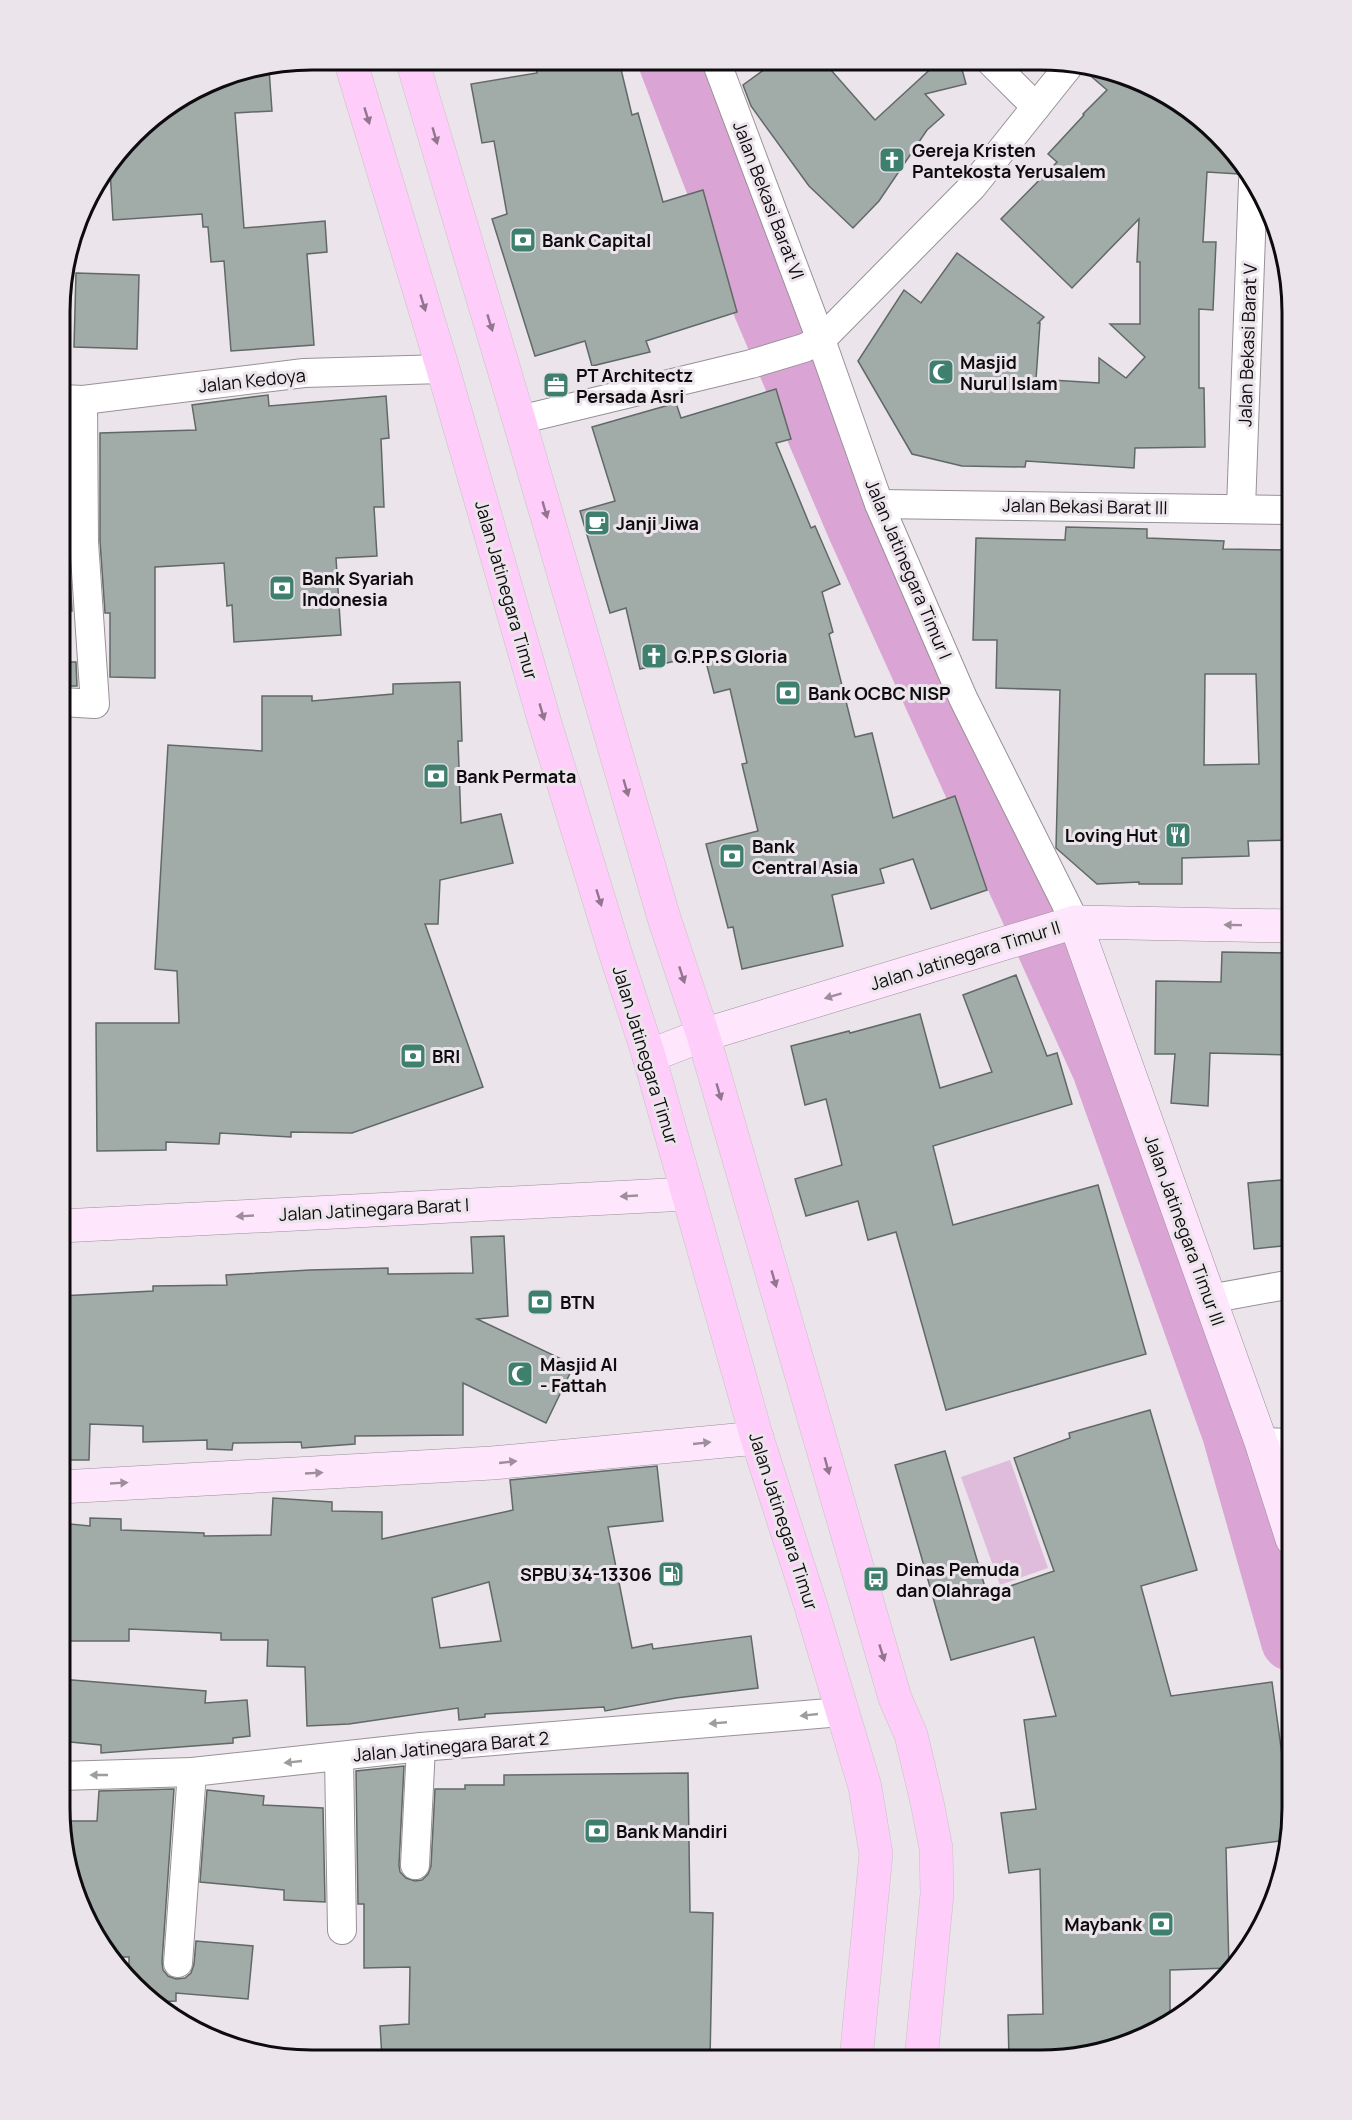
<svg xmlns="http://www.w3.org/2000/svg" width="1352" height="2120" viewBox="0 0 1352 2120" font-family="Manrope,sans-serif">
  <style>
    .green { fill: #dfbcdb }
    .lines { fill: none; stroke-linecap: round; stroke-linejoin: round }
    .river { stroke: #daa4d4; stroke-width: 60 }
    .building { fill: #a1aba8; stroke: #616966; stroke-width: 1.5; fill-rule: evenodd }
    .street-casing { stroke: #989197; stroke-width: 30 }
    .secondary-casing { stroke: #989197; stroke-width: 34 }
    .primary-casing { stroke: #c5c4c5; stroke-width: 34 }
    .street { stroke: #fff; stroke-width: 28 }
    .secondary { stroke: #fee6fc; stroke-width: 33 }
    .primary { stroke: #fecdf9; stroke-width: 33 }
    .oneway { fill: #92768f }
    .oneway2 { fill: #9e8e9c }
    .oneway3 { fill: #9e9d9e }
    .labels { text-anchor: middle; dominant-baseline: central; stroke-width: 6; stroke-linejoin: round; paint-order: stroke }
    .poi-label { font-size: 18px; font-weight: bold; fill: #0d0b0d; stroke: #ebe4ea; text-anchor: start }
    .street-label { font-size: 18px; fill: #0d0b0d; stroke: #ebe4ea }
    .rim { fill: none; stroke: #0d0b0d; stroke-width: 3 }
  </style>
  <rect width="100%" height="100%" fill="#ebe4ea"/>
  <polygon class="green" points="1010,1460 1048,1568 1000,1585 961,1477"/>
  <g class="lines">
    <polyline class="river" points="668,61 763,307 858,530 1102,1069 1232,1433 1291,1641"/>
  </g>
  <g class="building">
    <polygon points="535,61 619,61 632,115 638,113 663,202 703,190 737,312 646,341 650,352 592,366 585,341 535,356 492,219 507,214 494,141 482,143 471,84 537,73"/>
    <polygon points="776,61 823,61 875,120 936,64 960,62 966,84 925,94 944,115 927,130 879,201 853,228 809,186 751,106 743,85"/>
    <polygon points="1088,66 1136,79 1193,112 1240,159 1244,167 1239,174 1207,172 1203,242 1216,242 1213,310 1199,309 1199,388 1204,388 1205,447 1135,448 1134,468 1026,461 1025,467 962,466 912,454 858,361 904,290 921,303 957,253 1044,317 1038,323 1040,323 1036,379 1099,383 1099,358 1126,378 1145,357 1110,324 1140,324 1140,262 1137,262 1139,219 1072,288 1001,219 1057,162 1048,154 1084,115 1083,114 1107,90 1085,71"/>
    <polygon points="269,69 272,111 235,113 244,228 325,221 327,252 307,254 314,345 231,351 224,261 211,262 208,227 203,227 202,214 113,220 110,170 146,123 216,79"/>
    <polygon points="76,273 139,275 137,349 74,347"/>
    <polygon points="776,389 791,439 776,443 811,528 815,526 840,584 822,592 833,632 829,634 855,737 872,733 893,818 955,796 987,890 931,909 913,859 880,869 884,883 832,895 843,946 742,969 733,927 728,928 706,844 758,831 742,764 747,763 730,689 714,693 704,654 681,663 680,660 640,669 626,608 610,613 580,511 615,501 592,427 676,403 681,418"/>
    <polygon points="268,395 269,406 386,396 389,438 381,439 384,507 374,507 377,556 336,558 341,635 234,642 232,605 227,606 224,563 155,567 155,678 110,677 110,613 105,613 100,541 100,433 196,430 192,405"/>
    <polygon points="62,434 67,434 68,542 72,611 62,610"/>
    <path d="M1066 527 1147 529V538L1224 541 1223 549 1292 550V840L1248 841 1249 856 1182 858V884H1139V882L1097 884 1056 848 1060 690 996 688 997 640H973L976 538 1065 540ZM1205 674H1256L1259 764 1204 765Z"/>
    <polygon points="62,662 76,662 77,686 62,686"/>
    <polygon points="460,682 462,741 458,741 461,823 501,814 513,863 440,880 438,924 425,924 483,1087 352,1133 291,1132 291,1137 220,1133 219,1144 166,1142 166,1150 97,1151 96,1023 179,1023 177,971 155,969 168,745 262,751 262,696 312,696 312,701 393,694 393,684"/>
    <polygon points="1222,952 1292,953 1292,1055 1210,1053 1208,1106 1171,1103 1175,1054 1155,1054 1156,981 1221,982"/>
    <polygon points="1016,975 1047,1056 1057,1053 1072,1104 933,1146 953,1225 1098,1185 1146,1354 946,1410 896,1232 868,1240 858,1201 806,1216 795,1179 842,1165 826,1099 805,1105 791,1046 849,1031 850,1033 920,1014 940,1088 992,1072 963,995"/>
    <polygon points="1292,1179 1292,1245 1254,1249 1248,1183"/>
    <polygon points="504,1236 508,1316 477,1319 574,1365 546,1423 463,1383 463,1435 355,1436 355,1444 302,1448 301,1442 233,1443 232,1450 207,1449 207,1440 143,1442 143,1426 90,1424 89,1460 60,1460 61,1296 153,1291 153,1286 227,1285 226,1275 310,1270 388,1268 388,1274 473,1273 471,1237"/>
    <polygon points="1150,1410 1197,1570 1141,1586 1171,1696 1272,1682 1291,1820 1288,1840 1226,1848 1229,1968 1170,1970 1170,2021 1136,2041 1040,2060 1009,2060 1008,2015 1043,2014 1040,1869 1009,1873 1001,1813 1036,1809 1024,1720 1056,1716 1034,1637 951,1660 895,1465 945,1451 987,1594 1054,1571 1014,1458 1070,1438 1069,1433"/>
    <path d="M657 1466 663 1521 608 1527 632 1648 652 1644 653 1649 751 1636 758 1688 676 1698 605 1711 604 1707 485 1714V1717L459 1720 458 1708 349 1724 307 1726 305 1667 267 1666 268 1640H221V1633L129 1629V1641H62L60 1523 90 1526V1518L121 1519V1530L204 1533V1536L271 1535 273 1498 332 1502V1511L382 1512V1539L513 1510 510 1480ZM489 1582 501 1641 440 1648 432 1598Z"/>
    <polygon points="60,1679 206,1691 205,1703 247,1700 250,1736 233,1738 233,1743 101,1753 101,1745 60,1741"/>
    <polygon points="404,1766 399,1865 400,1872 406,1878 415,1881 422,1880 428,1874 431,1866 435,1789 465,1789 465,1785 504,1785 504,1775 688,1773 690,1912 713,1913 710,2059 382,2058 380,2026 409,2024 410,1967 364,1968 364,1904 358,1904 356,1771"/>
    <polygon points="174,1789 162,1962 163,1970 168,1976 176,1979 185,1978 191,1973 194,1964 196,1941 253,1946 248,1999 176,1993 176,2001 153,2002 129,1978 129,1957 110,1957 79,1904 63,1821 97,1821 99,1791"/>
    <polygon points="207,1790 264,1796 263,1805 323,1808 325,1902 284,1900 284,1890 200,1882"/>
  </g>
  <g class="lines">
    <g class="street-casing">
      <g id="street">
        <polyline points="716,61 821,340 879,504 963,698 1075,922"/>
        <polyline points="991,62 1036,107"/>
        <polyline points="62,399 83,400 304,373 443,369"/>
        <polyline points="519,420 751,364 804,348 821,340 972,187 1072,62"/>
        <polyline points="879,504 1292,510"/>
        <polyline points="1241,508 1253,181"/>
        <polyline points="62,702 95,704 84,542 83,400"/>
        <polyline points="1209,1299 1292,1284"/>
        <polyline points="1261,1442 1292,1443"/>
        <polyline points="339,1757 342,1930"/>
        <polyline points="60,1776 192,1772 421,1747 841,1712"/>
        <polyline points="415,1865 421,1747"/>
        <polyline points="178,1963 192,1772"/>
      </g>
    </g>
    <g class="secondary-casing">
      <g id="secondary">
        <polyline points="1075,922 1261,1442 1292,1539"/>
        <polyline points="649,1056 703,1035 1075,922 1292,926"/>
        <polyline points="61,1226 687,1194"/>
        <polyline points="60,1487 492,1463 757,1438"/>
      </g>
    </g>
    <g class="primary-casing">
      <g id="primary">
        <polyline points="350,60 443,369 545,723 615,952 649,1056 757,1438 810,1603 865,1787 876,1854 856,2059"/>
        <polyline points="412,60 519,420 664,918 703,1035 895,1698 911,1735 927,1802 936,1848 937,1894 921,2060"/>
      </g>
    </g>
    <use href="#street" class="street"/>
    <use href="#secondary" class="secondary"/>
    <use href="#primary" class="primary"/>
  </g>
  <defs><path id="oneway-solid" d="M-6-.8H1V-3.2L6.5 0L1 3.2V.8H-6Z" transform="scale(1.5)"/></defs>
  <g class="oneway">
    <use href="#oneway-solid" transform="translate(367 116) rotate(73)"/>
    <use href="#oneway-solid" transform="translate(435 136) rotate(74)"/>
    <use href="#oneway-solid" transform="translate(423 303) rotate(73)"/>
    <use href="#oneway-solid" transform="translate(490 323) rotate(73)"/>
    <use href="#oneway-solid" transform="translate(545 510) rotate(74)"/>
    <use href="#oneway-solid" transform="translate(542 712) rotate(74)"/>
    <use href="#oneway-solid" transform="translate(626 788) rotate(74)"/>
    <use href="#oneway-solid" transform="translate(599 898) rotate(73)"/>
    <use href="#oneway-solid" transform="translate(682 975) rotate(72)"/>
    <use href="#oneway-solid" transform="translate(719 1092) rotate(74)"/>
    <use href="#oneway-solid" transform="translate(774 1279) rotate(74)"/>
    <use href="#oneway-solid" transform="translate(827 1466) rotate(75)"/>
    <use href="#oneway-solid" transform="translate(882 1653) rotate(73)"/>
  </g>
  <g class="oneway2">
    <use href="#oneway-solid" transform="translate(1233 925) rotate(-179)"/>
    <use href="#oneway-solid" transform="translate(833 996) rotate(163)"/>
    <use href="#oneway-solid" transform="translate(629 1196) rotate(177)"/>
    <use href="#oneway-solid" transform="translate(245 1216) rotate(177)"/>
    <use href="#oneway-solid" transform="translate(702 1443) rotate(-6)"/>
    <use href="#oneway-solid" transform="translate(508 1462) rotate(-6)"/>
    <use href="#oneway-solid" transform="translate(314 1473) rotate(-3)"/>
    <use href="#oneway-solid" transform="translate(119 1483) rotate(-3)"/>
  </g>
  <g class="oneway3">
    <use href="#oneway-solid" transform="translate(809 1715) rotate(174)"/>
    <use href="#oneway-solid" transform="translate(718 1723) rotate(175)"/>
    <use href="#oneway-solid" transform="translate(293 1762) rotate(174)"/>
    <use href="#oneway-solid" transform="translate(99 1775) rotate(180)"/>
  </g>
  <defs>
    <g id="church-square" transform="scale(1.35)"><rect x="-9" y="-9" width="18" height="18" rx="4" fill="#3f7f6d" stroke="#ebe4ea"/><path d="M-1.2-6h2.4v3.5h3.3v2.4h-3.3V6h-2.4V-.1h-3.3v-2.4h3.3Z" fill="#fff"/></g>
    <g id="bank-square" transform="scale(1.35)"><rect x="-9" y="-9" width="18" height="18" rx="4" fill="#3f7f6d" stroke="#ebe4ea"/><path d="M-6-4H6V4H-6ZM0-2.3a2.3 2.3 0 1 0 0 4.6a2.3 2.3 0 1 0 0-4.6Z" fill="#fff"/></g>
    <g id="mosque-square" transform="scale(1.35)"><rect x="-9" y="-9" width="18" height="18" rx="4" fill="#3f7f6d" stroke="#ebe4ea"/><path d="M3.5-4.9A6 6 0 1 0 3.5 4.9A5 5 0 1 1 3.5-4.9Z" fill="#fff"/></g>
    <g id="office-square" transform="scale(1.35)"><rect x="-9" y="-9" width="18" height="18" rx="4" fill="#3f7f6d" stroke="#ebe4ea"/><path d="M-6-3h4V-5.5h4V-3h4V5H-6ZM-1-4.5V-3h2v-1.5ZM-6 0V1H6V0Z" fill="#fff"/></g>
    <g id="cafe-square" transform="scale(1.35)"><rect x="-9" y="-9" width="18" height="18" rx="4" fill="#3f7f6d" stroke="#ebe4ea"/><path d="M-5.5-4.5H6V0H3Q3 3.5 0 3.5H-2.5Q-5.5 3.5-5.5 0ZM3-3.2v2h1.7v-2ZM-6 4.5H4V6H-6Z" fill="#fff"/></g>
    <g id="restaurant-square" transform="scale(1.35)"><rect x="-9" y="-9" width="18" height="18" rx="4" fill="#3f7f6d" stroke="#ebe4ea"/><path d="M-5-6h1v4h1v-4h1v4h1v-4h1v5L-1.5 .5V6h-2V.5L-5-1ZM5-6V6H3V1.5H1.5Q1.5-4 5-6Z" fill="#fff"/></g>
    <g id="fuel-square" transform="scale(1.35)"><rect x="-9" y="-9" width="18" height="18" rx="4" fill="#3f7f6d" stroke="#ebe4ea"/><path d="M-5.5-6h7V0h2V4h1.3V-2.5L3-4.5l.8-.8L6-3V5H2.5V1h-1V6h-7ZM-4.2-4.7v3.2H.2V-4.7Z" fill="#fff"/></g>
    <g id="bus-square" transform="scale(1.35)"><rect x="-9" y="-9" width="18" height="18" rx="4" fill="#3f7f6d" stroke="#ebe4ea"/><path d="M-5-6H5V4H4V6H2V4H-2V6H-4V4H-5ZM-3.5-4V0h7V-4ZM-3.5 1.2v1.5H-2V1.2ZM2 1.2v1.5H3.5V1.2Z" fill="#fff"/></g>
  </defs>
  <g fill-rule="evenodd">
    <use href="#church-square" x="892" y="160"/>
    <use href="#bank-square" x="523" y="240"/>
    <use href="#mosque-square" x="941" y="372"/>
    <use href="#office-square" x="556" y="385"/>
    <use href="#cafe-square" x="597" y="523"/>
    <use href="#bank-square" x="282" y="588"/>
    <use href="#church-square" x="654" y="656"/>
    <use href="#bank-square" x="788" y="693"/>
    <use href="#bank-square" x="436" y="776"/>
    <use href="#restaurant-square" x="1178" y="835"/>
    <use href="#bank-square" x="732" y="856"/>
    <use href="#bank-square" x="413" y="1056"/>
    <use href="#bank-square" x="540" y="1302"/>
    <use href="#mosque-square" x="520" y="1374"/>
    <use href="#fuel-square" x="671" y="1574"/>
    <use href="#bus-square" x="876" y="1579"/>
    <use href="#bank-square" x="597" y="1831"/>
    <use href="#bank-square" x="1161" y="1924"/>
  </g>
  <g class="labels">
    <g class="poi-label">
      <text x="912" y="150">Gereja Kristen<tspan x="912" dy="21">Pantekosta Yerusalem</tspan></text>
      <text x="542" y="240">Bank Capital</text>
      <text x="960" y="362">Masjid<tspan x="960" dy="21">Nurul Islam</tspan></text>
      <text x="576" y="375">PT Architectz<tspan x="576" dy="21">Persada Asri</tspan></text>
      <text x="616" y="523">Janji Jiwa</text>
      <text x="302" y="578">Bank Syariah<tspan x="302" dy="21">Indonesia</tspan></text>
      <text x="674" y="656">G.P.P.S Gloria</text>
      <text x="808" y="693">Bank OCBC NISP</text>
      <text x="456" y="776">Bank Permata</text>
      <text x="1158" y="835" text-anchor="end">Loving Hut</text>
      <text x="752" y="846">Bank<tspan x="752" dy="21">Central Asia</tspan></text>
      <text x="432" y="1056">BRI</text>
      <text x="560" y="1302">BTN</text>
      <text x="540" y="1364">Masjid Al<tspan x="540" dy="21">- Fattah</tspan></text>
      <text x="896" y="1569">Dinas Pemuda<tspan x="896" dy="21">dan Olahraga</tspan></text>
      <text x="652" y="1574" text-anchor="end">SPBU 34-13306</text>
      <text x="616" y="1831">Bank Mandiri</text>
      <text x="1142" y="1924" text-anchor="end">Maybank</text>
    </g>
    <g class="street-label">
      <text transform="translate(769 200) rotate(69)">Jalan Bekasi Barat VI</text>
      <text transform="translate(1247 345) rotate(-88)">Jalan Bekasi Barat V</text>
      <text transform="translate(252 380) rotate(-6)">Jalan Kedoya</text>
      <text transform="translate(1085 506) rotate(1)">Jalan Bekasi Barat III</text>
      <text transform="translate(909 569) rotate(67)">Jalan Jatinegara Timur I</text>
      <text transform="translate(507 590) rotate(74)">Jalan Jatinegara Timur</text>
      <text transform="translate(965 955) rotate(-17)">Jalan Jatinegara Timur II</text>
      <text transform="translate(646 1055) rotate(73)">Jalan Jatinegara Timur</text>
      <text transform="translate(374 1209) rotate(-3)">Jalan Jatinegara Barat I</text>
      <text transform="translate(1185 1230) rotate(70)">Jalan Jatinegara Timur III</text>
      <text transform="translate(784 1521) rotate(72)">Jalan Jatinegara Timur</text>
      <text transform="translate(451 1746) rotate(-5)">Jalan Jatinegara Barat 2</text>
    </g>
  </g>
  <path d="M0 0H1352V2120H0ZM312 70H1040A242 242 0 0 1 1282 312V1808A242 242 0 0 1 1040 2050H312A242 242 0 0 1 70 1808V312A242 242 0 0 1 312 70Z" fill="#ebe4ea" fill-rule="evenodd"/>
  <path class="rim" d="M312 70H1040A242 242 0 0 1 1282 312V1808A242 242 0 0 1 1040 2050H312A242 242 0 0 1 70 1808V312A242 242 0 0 1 312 70Z"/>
</svg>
